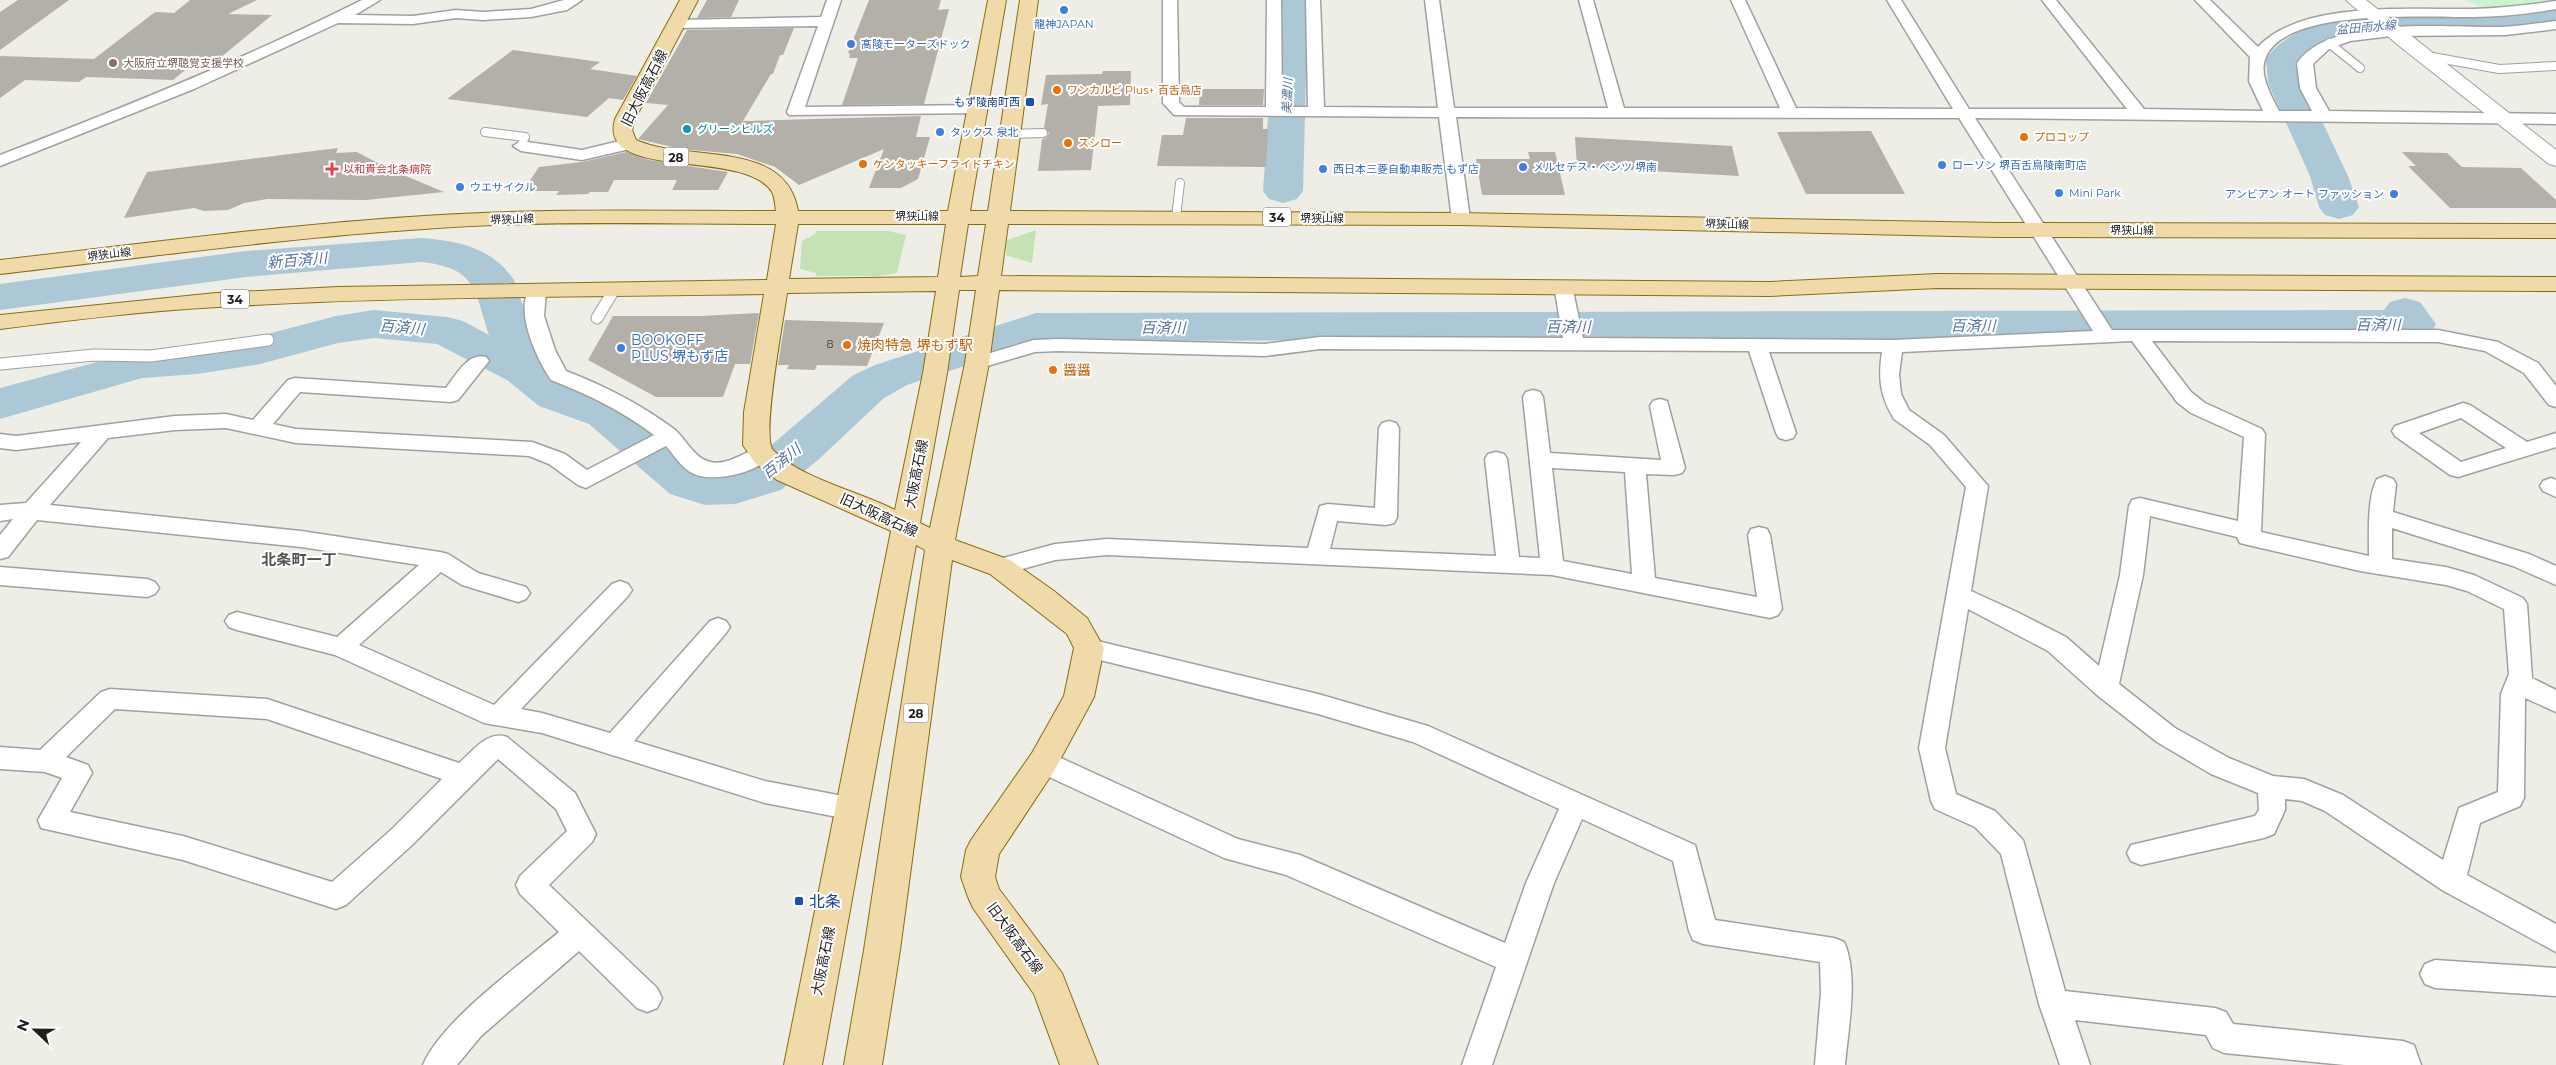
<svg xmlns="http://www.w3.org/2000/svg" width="2556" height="1065" viewBox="0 0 2556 1065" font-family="Montserrat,'Noto Sans JP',sans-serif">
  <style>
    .grass { fill: #c4e2b3 }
    .park { fill: #c9f3d1 }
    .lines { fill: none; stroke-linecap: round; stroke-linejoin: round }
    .river { fill: #acc8d6; fill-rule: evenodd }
    .building { fill: #b3afa9 }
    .service-far1-casing { stroke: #a0a0a0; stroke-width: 10 }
    .service-casing { stroke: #a0a0a0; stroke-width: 13 }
    .minor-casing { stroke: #a0a0a0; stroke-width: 3 }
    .tertiary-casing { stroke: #a0a0a0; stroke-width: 2 }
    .primary-casing { stroke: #876e13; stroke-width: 2 }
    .service-far1 { stroke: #fff; stroke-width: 8 }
    .service { stroke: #fff; stroke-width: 11 }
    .minor { fill: #fff; fill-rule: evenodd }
    .tertiary { fill: #fff; fill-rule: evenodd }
    .primary { fill: #f0daa9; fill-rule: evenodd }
    .shop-dot { fill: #3f7fe0; stroke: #fff; stroke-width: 2 }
    .education-dot { fill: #8d6e63; stroke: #fff; stroke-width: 2 }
    .food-dot { fill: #e8710a; stroke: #fff; stroke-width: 2 }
    .transit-dot { fill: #1a4fb4; stroke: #fff; stroke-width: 2 }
    .culture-dot { fill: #0f9aa8; stroke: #fff; stroke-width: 2 }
    .health-dot { fill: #e0444e; stroke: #fff; stroke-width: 2 }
    .labels { text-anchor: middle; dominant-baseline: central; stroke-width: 4; stroke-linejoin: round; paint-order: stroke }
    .far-shop-label { font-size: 11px; fill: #366cbe; stroke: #fff; text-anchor: start }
    .far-education-label { font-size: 11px; fill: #785e54; stroke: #fff; text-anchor: start }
    .far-food-label { font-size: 11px; fill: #c56008; stroke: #fff; text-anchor: start }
    .far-transit-label { font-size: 11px; fill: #164399; stroke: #fff; text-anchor: end }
    .far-culture-label { font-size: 11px; fill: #0d838f; stroke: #fff; text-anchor: start }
    .far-health-label { font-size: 11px; fill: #be3a42; stroke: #fff; text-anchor: start }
    .far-street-label { font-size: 11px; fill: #1f1f1f; stroke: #fff }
    .number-label { font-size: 11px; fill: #444342 }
    .far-water-label { font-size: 12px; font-style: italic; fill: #5774a3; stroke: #fff }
    .shield { fill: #fff; stroke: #626262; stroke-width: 1 }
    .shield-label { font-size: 12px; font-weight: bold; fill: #1f1f1f }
    .street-label { font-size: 14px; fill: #1f1f1f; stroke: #fff }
    .shop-label { font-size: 14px; fill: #366cbe; stroke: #fff; text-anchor: start }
    .food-label { font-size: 14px; fill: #c56008; stroke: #fff; text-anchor: start }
    .water-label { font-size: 15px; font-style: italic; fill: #5774a3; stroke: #fff }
    .neighbourhood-label { font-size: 15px; font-weight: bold; fill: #525252; stroke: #fff }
    .near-transit-label { font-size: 16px; fill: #164399; stroke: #fff; text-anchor: start }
  </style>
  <rect width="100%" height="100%" fill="#eeede6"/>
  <g class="grass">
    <polygon points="1036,230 1032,263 1006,255 1007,240"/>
    <polygon points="816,231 888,231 906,235 897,273 878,276 816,276 816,273 800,269 802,241 815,234"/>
  </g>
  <polygon class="park" points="2466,0 2554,0 2482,8"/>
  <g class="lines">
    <g class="river">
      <polygon points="1276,0 1308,0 1303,191 1297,199 1283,203 1269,199 1263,191"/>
      <path d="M2556 6V26L2502 32 2368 35 2327 43 2310 52 2301 61 2304 83 2348 176 2359 207 2353 215 2339 219 2325 215 2319 207 2310 176 2268 83 2266 59C2306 0 2435 14 2499 12 2518 11 2537 8 2556 6Z"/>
      <path d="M421 238C459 241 491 247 514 280L543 363 571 384 623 402 707 471 734 470 747 466 852 376 875 365 1036 313 2384 310 2390 302 2405 298 2420 302 2436 324 2430 334 2414 338 1040 341 907 385 884 398 818 460 781 490 735 504 705 505 670 494 589 424 539 406 507 380 437 344 374 338 338 343 260 364 197 374 142 378 0 419V388L142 350 197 346 260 336 336 316 374 310 447 317 463 321 489 335C474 288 476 268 421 262L246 277 0 310V284L246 251Z"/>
    </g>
  </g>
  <g class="building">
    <polygon points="18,0 69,0 0,50 0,12"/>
    <polygon points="190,0 257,0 228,14 272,15 220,58 201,57 173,80 86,77 79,82 25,80 0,98 0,56 94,59 155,12 174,13"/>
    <polygon points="707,0 739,0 731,17 697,18"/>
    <polygon points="869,0 941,0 938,10 949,9 924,104 842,105 858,58 849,58 850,53 848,53"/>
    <polygon points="794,28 783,55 780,55 773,74 771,74 743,121 921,116 916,137 930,137 918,179 901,188 869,188 884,149 799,185 775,167 737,154 681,149 638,139 668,105 646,103 687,30"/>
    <polygon points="513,50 600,62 590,69 637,76 623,100 609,98 587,117 447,99"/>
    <polygon points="1103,71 1131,71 1130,105 1098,106 1091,170 1038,171 1042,139 1046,138 1049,133 1044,127 1048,104 1041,105 1046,75 1102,74"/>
    <polygon points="1200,89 1264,89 1263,105 1199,105"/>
    <polygon points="1186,118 1263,118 1263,129 1268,129 1266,167 1157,166 1162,135 1183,135"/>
    <polygon points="1871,131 1905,194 1806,194 1777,132"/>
    <polygon points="1575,137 1732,146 1739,176 1577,167"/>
    <polygon points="338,148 336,153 357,152 389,169 444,192 366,200 267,199 244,203 228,210 204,211 194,208 124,218 147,172"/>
    <polygon points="627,152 649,160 728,172 718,190 672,190 677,180 614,180 608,192 590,192 588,194 556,195 559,191 523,191 539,167 582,162"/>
    <polygon points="1528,152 1555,152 1565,195 1482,195 1476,159 1530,159"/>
    <polygon points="2402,152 2447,153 2462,167 2521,168 2556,200 2556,208 2450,208 2408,166 2416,166"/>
    <polygon points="759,313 750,364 735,364 723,397 656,397 588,360 613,316 700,316"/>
    <polygon points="785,320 884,323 867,366 817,365 815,370 787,369 789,365 778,365"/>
  </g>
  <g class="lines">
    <g class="service-far1-casing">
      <g id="service-far1">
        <polyline points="2329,43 2360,68"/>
        <polyline points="2427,56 2499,69 2556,66"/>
        <polyline points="485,132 525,137 521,146"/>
        <polyline points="1009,134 1043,133"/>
        <polyline points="1176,217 1180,183"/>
      </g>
    </g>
    <g class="service-casing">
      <g id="service">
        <polyline points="597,318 614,290"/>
        <polyline points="0,364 94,355 151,356 268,340"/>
      </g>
    </g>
    <g class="minor-casing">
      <g id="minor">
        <path d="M362 0H380L355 15 413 16 456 10 483 12 531 9 564 0H582L567 10 531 17 483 20 456 18 413 24 338 23 194 89 0 166V155C123 108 244 59 362 0Z"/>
        <polygon points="827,0 841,0 805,107 977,105 983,107 985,110 983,113 789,115 787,112 818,26 677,28 670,24 677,20 821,17"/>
        <path d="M1163 0H1177L1179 102 1184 107H1266L1267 0H1281L1282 107H1308L1306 0H1320L1324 107 1438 108 1425 0H1439L1454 108H1608L1579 0H1593L1624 108H1780L1731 0H1745L1796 108 1953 109 1887 0H1901L1969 109H2127L2042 0H2056L2144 109 2263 111 2249 81 2250 57 2195 0H2210L2258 47C2301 0 2412 10 2473 9 2501 8 2528 5 2556 1V9C2528 14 2500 17 2472 17 2428 18 2287 7 2266 57 2258 74 2271 95 2279 111H2312L2300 88 2297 63C2331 14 2449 28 2502 27 2520 26 2538 23 2556 21V29L2505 35 2391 36 2350 41 2329 49 2313 64 2316 88 2329 111 2556 114V124L1975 118 2112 330H2438L2498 342 2538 363 2556 386V407L2549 405 2524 373 2485 351 2438 342 2152 341 2191 392 2205 403 2262 429 2265 434 2261 532 2369 556C2369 535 2367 497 2377 479L2385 476 2393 479 2396 484 2393 512 2529 554 2556 566V585L2513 566 2392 528V559L2446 567 2474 575 2523 598 2527 604 2532 678 2556 690V712L2525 698 2524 798 2520 806 2480 823 2467 875 2556 924V952L2442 890 2325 811 2302 801 2285 799V810L2274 834 2264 838 2141 865 2131 861 2127 853 2131 845 2255 816 2259 810 2258 793 2211 774 2157 742 2097 695 2048 651 1968 609 1945 748 1956 794 1995 811 2023 840 2065 991 2215 1008 2226 1012 2233 1024 2403 1041 2414 1045 2421 1065H2345L2224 1053 2213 1048 2206 1035 2075 1020 2090 1065H2060L2039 1004 2001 854 1975 827 1935 809 1931 801 1919 748 1966 487 1930 445 1894 419C1880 396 1878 378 1882 352H1769L1796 433 1793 438 1786 440 1779 438 1776 433 1749 351 1320 349 1265 356 1058 351 1035 352 977 369 970 367 967 363 970 359 1034 340 1058 339 1265 344 1320 337 1563 338 1554 286 1556 282H1570L1572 286 1583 338 1893 340 2093 331 1959 118 1456 117 1470 219 1467 223H1455L1452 219 1439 117 1174 115 1163 103ZM2132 341 2177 402 2191 413 2244 437 2238 521 2140 498 2132 500 2129 506 2120 575 2099 666 2066 637 2017 612 1971 591 1988 486 1944 435 1909 410 1901 394 1899 374 1902 352ZM2150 516 2237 537 2240 543 2248 545 2360 571 2446 585 2467 591 2504 609 2509 674 2501 694 2498 792 2459 808 2443 860 2343 795 2304 779 2273 776 2229 758 2175 728 2119 684 2143 575Z"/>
        <polygon points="628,139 634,140 636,144 634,148 582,160 521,151 513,146 521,141 582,150"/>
        <path d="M537 286 544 288 546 292 544 316 555 350 566 371C605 386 640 404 674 429 685 438 693 456 707 461 726 468 743 452 761 447L769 449 772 454C760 473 713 483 694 474 682 469 674 455 666 446L586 488 578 485 549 464 529 456 296 443 226 428 175 430 108 438 50 505 301 531 440 552 448 554 478 573 526 587 530 593 526 599 518 602 462 585 441 572 359 645 494 705 612 584 620 581 628 584 632 590 628 596 521 709 542 713 610 733 710 621 718 618 726 621 730 627 726 633 634 741 765 781 853 798 862 801 866 809 862 817 853 820 765 803 542 733 484 723 335 655 237 630 229 627 225 621 229 615 237 612 337 637 419 565 301 547 37 520 8 557 0 559V535L13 519 0 521V505L26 503 81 442 16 450 0 448V434L16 436 175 416 226 414 253 420 288 380 295 378 446 388C456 375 468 352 486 357L489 361 458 400 451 402 300 392 273 424 296 429 532 442 565 454 587 470 654 435C622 411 588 394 551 380 537 359 514 311 530 288Z"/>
        <path d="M1533 390 1540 392 1543 397 1550 453 1661 460 1650 406 1653 401 1660 399 1667 401 1685 468 1682 473 1674 475 1646 474 1655 578 1757 597 1748 535 1751 529 1759 527 1767 529 1770 535 1782 609 1778 615 1770 618 1552 575 1107 555 1055 560 1000 575 992 573 988 567 992 561 1055 544 1107 539 1308 548 1320 506 1328 504 1375 508 1379 428 1382 423 1389 421 1396 423 1399 428 1397 517 1394 523 1386 525 1337 521 1330 549 1496 556 1485 459 1488 454 1496 452 1504 454 1507 459 1519 557 1540 558 1523 397 1526 392ZM1552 468 1625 472 1632 574 1563 561Z"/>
        <path d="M2463 403 2470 405 2527 442 2556 433V447L2458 477 2450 475 2395 436 2392 431 2395 426ZM2461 418 2506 448 2461 462 2419 433Z"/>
        <polygon points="2551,478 2556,480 2556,497 2543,491 2540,486 2543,481"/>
        <polygon points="0,567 147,579 155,582 159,588 155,594 147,597 0,585"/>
        <path d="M1089 639 1318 694 1428 726 1695 845 1715 920 1834 938 1844 942C1859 974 1848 1030 1845 1065H1815L1821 993 1820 962 1703 944 1693 940 1689 931 1673 861 1582 819 1554 883 1492 1065H1462L1496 967 1286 875 1224 858 1034 770 1030 762 1034 754 1043 751 1052 754 1238 839 1300 855 1505 943 1526 883 1559 809 1413 742 1318 714 1080 655 1077 648 1080 641Z"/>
        <path d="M110 689 267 699 459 763C473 751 488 730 507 737L575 793 596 834 592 842 549 885 657 988 662 998 657 1008 647 1012 637 1008 579 951 481 1036 457 1065H423C442 1020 520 965 559 932L520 894 516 885 520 876 567 831 556 809 498 759 412 845 346 905 336 909 183 860 41 828 38 820 62 778 45 772 0 769V747L40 750 101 692ZM115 709 267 719 442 779 392 829 332 882 183 836 70 812 92 773 88 765 66 757Z"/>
        <polygon points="2435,960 2556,968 2556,996 2435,988 2425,984 2420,974 2425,964"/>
      </g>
    </g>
    <g class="tertiary-casing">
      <polygon id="tertiary" points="2346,0 2366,0 2556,150 2556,166 2549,164 2398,45"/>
    </g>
    <g class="primary-casing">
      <path id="primary" d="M680 0H698L635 119 632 130 636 140C687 163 786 138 798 211H948L988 0H1006L970 211H988L1020 0H1038L1010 211 1461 213 1997 223 2556 224V238L1997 237 1461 225 1008 224 1001 276 1770 282 1937 274 2556 277V291L1937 288 1770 296 999 290 989 363 955 540 1010 560 1054 591 1087 618 1104 648 1094 697 1054 771 999 854 995 877 999 889 1062 973 1098 1065H1060L1034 994 973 908 968 897 961 877 966 850 971 840 1032 753 1064 696 1074 648 1067 634 990 574 952 560 900 950 882 1065H844L864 950 925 550 916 545 822 1065H784L891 531 777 480 755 463 743 445 744 412 764 294C582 297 400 296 218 307 145 311 72 320 0 329V315L216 293 338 287 767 280 776 224C659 224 541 220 424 229 282 238 141 258 0 274V260C141 244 282 225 424 216 541 208 659 211 776 211 775 205 775 198 772 192 744 147 597 183 615 119ZM798 224H946L938 277 789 279ZM968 224H986L978 276 960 277ZM959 290H976L965 363 930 528 920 523 947 373ZM936 291 923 373 895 510C861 492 799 478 773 450 761 437 784 317 787 293Z"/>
    </g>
    <use href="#service-far1" class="service-far1"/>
    <use href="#service" class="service"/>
    <use href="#minor" class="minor"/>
    <use href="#tertiary" class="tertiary"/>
    <use href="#primary" class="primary"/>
  </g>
  <g class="shop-dot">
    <circle cx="1064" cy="10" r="5"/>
    <circle cx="851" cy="44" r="5"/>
    <circle cx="940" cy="132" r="5"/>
    <circle cx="1942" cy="165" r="5"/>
    <circle cx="1523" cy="167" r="5"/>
    <circle cx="1323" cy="169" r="5"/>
    <circle cx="460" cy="187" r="5"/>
    <circle cx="2059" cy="193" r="5"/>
    <circle cx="2394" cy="194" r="5"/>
    <circle cx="621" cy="348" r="5"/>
  </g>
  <circle class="education-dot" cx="113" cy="63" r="5"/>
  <g class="food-dot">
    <circle cx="1057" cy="90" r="5"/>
    <circle cx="2024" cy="137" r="5"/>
    <circle cx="1068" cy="143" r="5"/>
    <circle cx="863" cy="164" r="5"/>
    <circle cx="847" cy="345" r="5"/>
    <circle cx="1053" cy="370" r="5"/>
  </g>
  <g class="transit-dot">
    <rect x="1025" y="97" width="10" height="10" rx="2.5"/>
    <rect x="794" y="896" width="10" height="10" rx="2.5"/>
  </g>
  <circle class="culture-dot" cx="687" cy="129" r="5"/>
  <path class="health-dot" d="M329.5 161.5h5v5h5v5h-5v5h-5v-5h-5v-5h5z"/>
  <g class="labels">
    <g class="far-shop-label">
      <text x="1064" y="24" text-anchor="middle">龍神JAPAN</text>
      <text x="861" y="44">髙陵モーターズドック</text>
      <text x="950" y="132">タックス 泉北</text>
      <text x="1952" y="165">ローソン 堺百舌鳥陵南町店</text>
      <text x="1533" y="167">メルセデス・ベンツ 堺南</text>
      <text x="1333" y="169">西日本三菱自動車販売 もず店</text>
      <text x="470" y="187">ウエサイクル</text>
      <text x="2069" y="193">Mini Park</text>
      <text x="2384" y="194" text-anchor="end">アンビアン オート ファッション</text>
    </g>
    <g class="far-education-label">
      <text x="123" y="63">大阪府立堺聴覚支援学校</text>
    </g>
    <g class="far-food-label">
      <text x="1067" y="90">ワンカルビ Plus+ 百舌鳥店</text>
      <text x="2034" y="137">プロコップ</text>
      <text x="1078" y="143">スシロー</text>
      <text x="873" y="164">ケンタッキーフライドチキン</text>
    </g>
    <g class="far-transit-label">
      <text x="1020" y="102">もず陵南町西</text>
    </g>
    <g class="far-culture-label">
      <text x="697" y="129">グリーンヒルズ</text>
    </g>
    <g class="far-health-label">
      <text x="343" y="169">以和貴会北条病院</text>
    </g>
    <g class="far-street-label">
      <text x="917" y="216">堺狭山線</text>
      <text x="1322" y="218">堺狭山線</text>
      <text transform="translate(512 219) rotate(-2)">堺狭山線</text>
      <text transform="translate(1727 224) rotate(1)">堺狭山線</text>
      <text x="2132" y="230">堺狭山線</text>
      <text transform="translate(109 254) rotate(-7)">堺狭山線</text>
    </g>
    <g class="number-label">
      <text x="830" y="344">8</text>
    </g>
    <g class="far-water-label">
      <text transform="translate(2366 27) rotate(-5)">盆田雨水線</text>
      <text transform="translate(1287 96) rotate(-87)">美濃川</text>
    </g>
    <g class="shield">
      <rect x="663.5" y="147.5" width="25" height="19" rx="4"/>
      <rect x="1263" y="207.5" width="28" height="19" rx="4"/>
      <rect x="221" y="289.5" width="28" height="19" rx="4"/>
      <rect x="903.5" y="703.5" width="25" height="19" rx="4"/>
    </g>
    <g class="shield-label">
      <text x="676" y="157">28</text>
      <text x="1277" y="217">34</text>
      <text x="235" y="299">34</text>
      <text x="916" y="713">28</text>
    </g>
    <g class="street-label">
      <text transform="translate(644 88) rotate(-63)">旧大阪高石線</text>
      <text transform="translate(916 474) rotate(-79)">大阪高石線</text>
      <text transform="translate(879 515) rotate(25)">旧大阪高石線</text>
      <text transform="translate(1015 938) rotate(54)">旧大阪高石線</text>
      <text transform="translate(823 961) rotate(-79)">大阪高石線</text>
    </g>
    <g class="shop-label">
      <text x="631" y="340">BOOKOFF<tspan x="631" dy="16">PLUS 堺もず店</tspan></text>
    </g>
    <g class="food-label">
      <text x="857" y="345">焼肉特急 堺もず駅</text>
      <text x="1063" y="370">醤醤</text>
    </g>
    <g class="water-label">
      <text transform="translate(297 260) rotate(-5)">新百済川</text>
      <text x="2378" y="324">百済川</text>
      <text x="1973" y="325">百済川</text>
      <text x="1568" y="326">百済川</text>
      <text transform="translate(402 327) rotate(5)">百済川</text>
      <text x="1163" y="327">百済川</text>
      <text transform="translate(781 461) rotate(-39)">百済川</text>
    </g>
    <g class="neighbourhood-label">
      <text x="299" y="559">北条町一丁</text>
    </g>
    <g class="near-transit-label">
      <text x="809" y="901">北条</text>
    </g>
  </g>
  <g transform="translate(35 1030) rotate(292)" stroke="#ffffff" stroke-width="4" paint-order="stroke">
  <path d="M0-4L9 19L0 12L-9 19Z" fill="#1f1f1f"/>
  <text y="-8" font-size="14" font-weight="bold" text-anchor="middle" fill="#1f1f1f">N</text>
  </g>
</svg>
